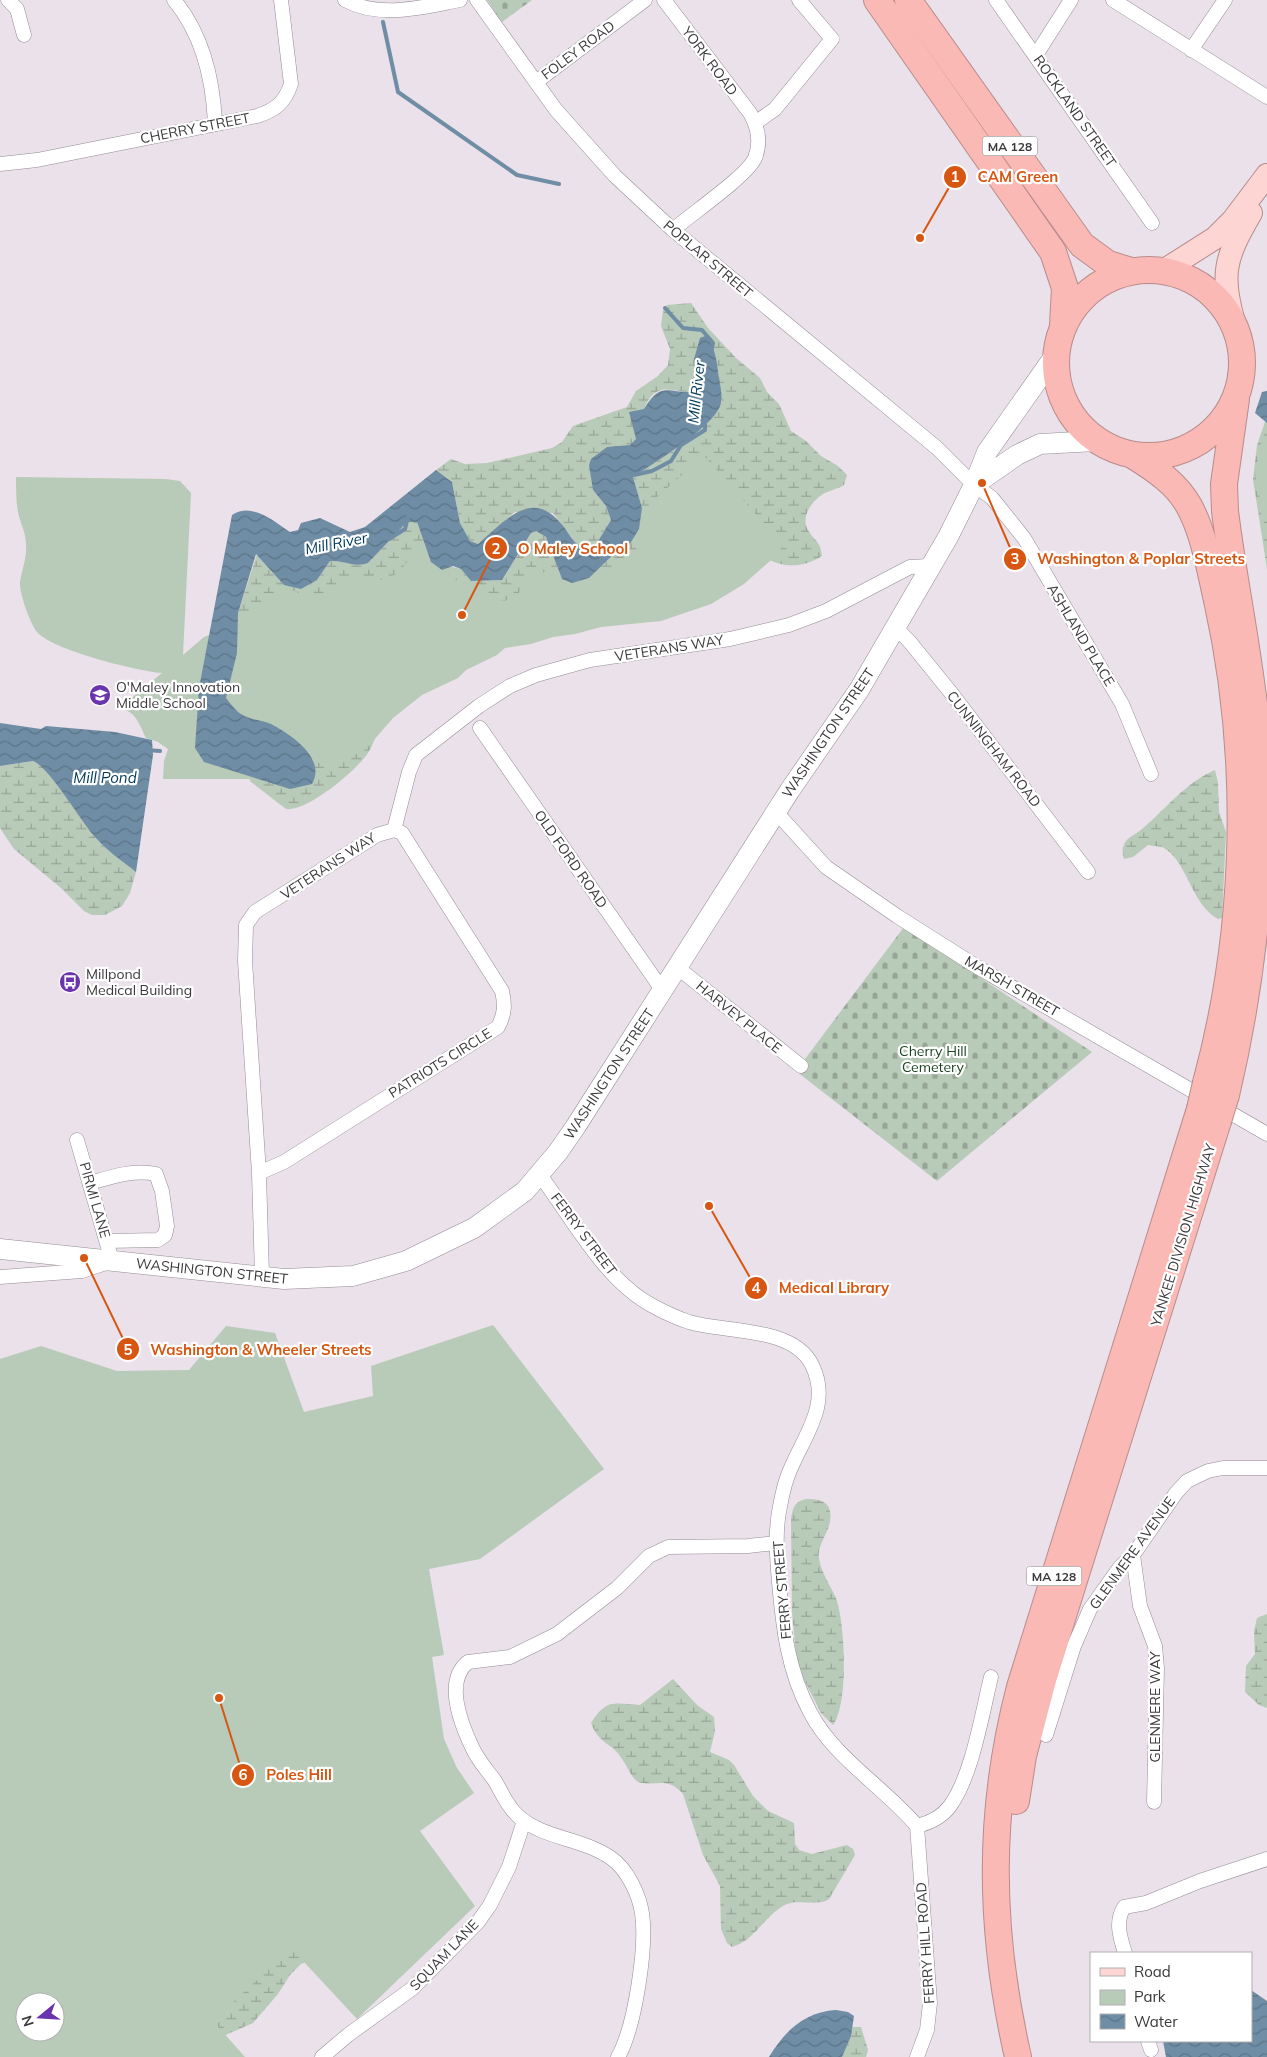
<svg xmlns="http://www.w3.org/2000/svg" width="1267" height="2057" viewBox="0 0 1267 2057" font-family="Mulish,sans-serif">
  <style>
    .wetland { fill: url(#wetland-marsh) }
    .cemetery { fill: url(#cemetery-stones) }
    .green { fill: #b8cab8; fill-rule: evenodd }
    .water { fill: url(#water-waves) }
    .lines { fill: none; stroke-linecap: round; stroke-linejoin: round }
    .stream { stroke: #6f8da4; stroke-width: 4 }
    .street-casing { stroke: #948c94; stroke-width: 15 }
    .secondary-casing { stroke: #948c94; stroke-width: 21 }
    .primary-casing { stroke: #b88c8b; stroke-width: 24 }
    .highway-casing { stroke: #b88c8b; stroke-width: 28 }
    .street { stroke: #fff; stroke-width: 14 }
    .secondary { stroke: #fff; stroke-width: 20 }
    .primary { stroke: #fdd5d3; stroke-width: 22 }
    .highway { stroke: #fbb9b6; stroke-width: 26 }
    .highway-bridge-casing { stroke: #b88c8b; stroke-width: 28; stroke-linecap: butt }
    .highway-bridge { stroke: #fbb9b6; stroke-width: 26 }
    .labels { text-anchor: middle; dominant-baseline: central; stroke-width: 4.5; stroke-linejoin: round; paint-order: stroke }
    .shield { fill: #fff; stroke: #767476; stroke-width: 1 }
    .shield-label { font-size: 12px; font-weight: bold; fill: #3b383b }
    .street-label { font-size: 14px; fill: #3b383b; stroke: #fff }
    .poi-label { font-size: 14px; fill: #3b383b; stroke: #fff; text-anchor: start }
    .park-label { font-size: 14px; fill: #1b431d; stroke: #fff }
    .water-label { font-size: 15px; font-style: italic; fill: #003a5a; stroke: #fff }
    .leader { fill: none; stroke: #d75611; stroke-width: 2 }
    .callout-dot { fill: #d75611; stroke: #fff; stroke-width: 2 }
    .mark-label { font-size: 15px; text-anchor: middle; font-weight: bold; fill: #fff }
    .callout-label { font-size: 15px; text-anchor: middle; font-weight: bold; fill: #d75611; stroke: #fff; stroke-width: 4.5; stroke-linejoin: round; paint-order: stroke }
  </style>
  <defs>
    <pattern id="wetland-marsh" width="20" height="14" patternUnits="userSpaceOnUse" patternTransform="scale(1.25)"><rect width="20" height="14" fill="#b8cab8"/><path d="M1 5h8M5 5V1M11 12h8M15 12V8" fill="none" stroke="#97a597"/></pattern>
    <pattern id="cemetery-stones" width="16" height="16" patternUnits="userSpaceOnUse" patternTransform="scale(1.25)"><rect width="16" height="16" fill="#b8cab8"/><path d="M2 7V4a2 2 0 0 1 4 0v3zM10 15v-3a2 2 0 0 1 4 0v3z" fill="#97a597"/></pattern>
    <pattern id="water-waves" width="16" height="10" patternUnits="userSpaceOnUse" patternTransform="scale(1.25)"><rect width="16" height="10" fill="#6f8da4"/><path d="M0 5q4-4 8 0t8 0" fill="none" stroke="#5c7487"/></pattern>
  </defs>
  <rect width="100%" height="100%" fill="#eae1ea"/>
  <g class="wetland">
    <path d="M691 303 708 328 736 358 760 378 767 392 779 404 791 431 806 441 821 456 838 466 847 475 844 485C838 489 830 490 823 494 812 501 800 517 808 530 815 542 820 540 822 556 805 567 784 569 766 558L578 597 381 720C377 731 374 744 368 753 357 770 307 812 286 809L251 782 248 776 237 653 238 613 257 554 284 585 317 580 330 561C343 560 355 567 368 563L407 521 417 522 431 562 461 569 471 581 502 580 531 533 536 531 546 537 562 579 589 578 615 553 628 547 642 508 633 477C659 459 712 430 722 401L694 359 699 377 695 393C685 393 670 388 661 390 635 399 647 436 630 445 624 447 614 447 607 447L593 490 606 506 611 520 595 546 588 551 579 547 553 513 515 512 478 544 470 541 460 523 452 482 436 470 451 459 465 464 487 463 552 448 562 442 573 426 627 407 636 391 658 376 668 365 670 349 661 326 663 310 667 305Z"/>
    <polygon points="1267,416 1267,569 1253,479 1257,445"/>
    <path d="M33 761C50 767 80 820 94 836 106 850 122 861 136 872L130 893 122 906 105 915H92L84 911 61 888 14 849 0 828V766Z"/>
    <path d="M1215 770 1218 783 1219 812 1226 832 1222 918 1218 919C1190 903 1188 862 1164 848 1160 846 1153 846 1148 845L1133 857 1124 859C1122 854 1122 846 1126 841 1130 836 1138 833 1142 829 1166 809 1186 782 1215 770Z"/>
    <path d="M806 1499C814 1499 825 1499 829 1508 836 1527 816 1542 819 1559 822 1574 830 1585 836 1598 845 1623 849 1703 833 1725L821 1713 797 1666 792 1612 791 1519C793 1508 794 1502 806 1499Z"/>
    <polygon points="1267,1614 1267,1708 1259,1705 1245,1692 1246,1666 1255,1654 1254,1631 1257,1618"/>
    <path d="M673 1679 697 1705 714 1717 715 1731 710 1752 729 1760 734 1765 753 1796 768 1811 794 1823 795 1844 799 1850 812 1854 847 1845 853 1849 855 1855 829 1899C817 1907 800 1899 787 1904 765 1914 755 1941 732 1947L727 1943 721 1929 720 1886 703 1855 683 1794C667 1776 657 1787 638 1782 630 1776 628 1767 622 1759 612 1742 599 1745 591 1723 606 1699 613 1703 640 1705Z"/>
    <polygon points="246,1921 319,1957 301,1964 290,1975 278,1994 253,2023 212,2041 157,2028"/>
    <polygon points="850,2027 861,2027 868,2050 866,2057 790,2057"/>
  </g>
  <g class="cemetery">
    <polygon points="487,0 532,0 502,22"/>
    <polygon points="904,927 1092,1052 937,1181 796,1071"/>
  </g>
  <g class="green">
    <path d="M1267 443V521C1258 491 1247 471 1267 443Z"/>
    <path d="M700 451 768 528 781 539 782 547 778 554 744 584 711 604 661 621 601 627 575 634 553 637 531 644 505 648 497 655 466 670 458 678 422 695 393 718 366 749 338 763H311L250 779H163L164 761 168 749 158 742 146 738C140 726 135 708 118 709L162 673C137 671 52 650 37 632 30 623 19 593 20 582 22 569 27 558 26 544 26 532 20 523 18 512 16 501 16 488 16 477L166 479 180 481 191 493 183 655 204 637 233 626 289 589C295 591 304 596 311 596 326 597 340 577 357 577 372 577 376 585 394 575 408 567 404 558 422 550 426 551 431 552 434 555 449 567 443 583 469 581L494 600 505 601 517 595 531 577 547 571C562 587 626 568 640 552L637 526 655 499 692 466Z"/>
    <path d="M493 1325 604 1469 480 1559 429 1569 444 1655 432 1657 444 1739 457 1768 474 1793 420 1831 475 1906 357 2019 291 1948 213 2021 245 2057H0V1359L41 1346 117 1371 189 1370 226 1326 275 1333 304 1412 373 1396 371 1366ZM25 2002H55V2032H25Z"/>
  </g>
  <g class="water">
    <path d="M705 336C714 344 717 360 718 372 719 381 723 394 721 403 716 426 654 463 633 477L642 508 639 529 628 547 615 553 589 578 572 583 562 579 546 537 536 531 531 533 502 580 471 581 461 569 453 566 442 570 431 562 417 522H407L368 563C355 568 343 560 330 561L317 580 301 589 284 585 256 554 238 613 237 653 226 698C230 703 236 711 241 714 250 720 262 720 271 724 290 734 327 758 312 784L290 789 204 762 195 748 199 688 232 515C252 502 273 521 290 532L298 530 301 523 320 518 350 532 365 527 436 470 452 482 460 523 470 541 478 544C506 520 533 486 564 527 571 537 576 546 588 551L595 546 611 520 606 506 593 490 589 465 591 459 607 447 630 445 636 439 629 412 644 409C662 380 667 394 695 392L699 377 694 359 700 338Z"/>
    <polygon points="1267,391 1267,423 1255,413 1262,392"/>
    <path d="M0 723 41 729 46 726 115 732 152 740 153 755 136 872C122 861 106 850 94 836 80 820 49 767 33 761L0 766Z"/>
    <polygon points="1251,1990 1267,2001 1267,2057 1166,2057 1163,2041 1251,2041"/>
    <path d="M836 2010 848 2012 854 2016 851 2036 842 2057H769C785 2031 804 2012 836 2010Z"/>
  </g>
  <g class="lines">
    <g class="stream">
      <polyline points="383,22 398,92 517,175 559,184"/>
      <polyline points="665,308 683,328 702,330 713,343 711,352"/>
      <polyline points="634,475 652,471 671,461 681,445 705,430 705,421"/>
      <polyline points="389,539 405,529 408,517"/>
      <polyline points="147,750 160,751"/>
    </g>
    <g class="street-casing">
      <g id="street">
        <polyline points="8,0 17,9 24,35"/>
        <path d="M174 0C203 35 213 78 215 123"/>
        <path d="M345 0C380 19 423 7 460 0"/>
        <polyline points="477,0 556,110 615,176 673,230 937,448 974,485 992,498 1024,538 1122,704 1151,774"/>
        <path d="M664 0 750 113C758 127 761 143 755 158 747 176 691 214 673 230"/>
        <polyline points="996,0 1152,223"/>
        <polyline points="1113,0 1267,97"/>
        <polyline points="1191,50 1225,0"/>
        <polyline points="1036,55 1071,0"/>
        <polyline points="536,82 645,0"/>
        <polyline points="755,123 775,109 832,39 799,0"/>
        <path d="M0 164 37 160 257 116C276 110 285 102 291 84L281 0"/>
        <polyline points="896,628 909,641 952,694 1088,872"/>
        <polyline points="480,728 663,991"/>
        <polyline points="776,812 826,867 897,916 979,968 1267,1134"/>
        <polyline points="394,830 409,772 416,755 479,706 510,686 536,675 590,660 730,639 789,625 826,611 910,567 929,566"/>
        <polyline points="678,968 801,1066"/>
        <path d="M259 1173 284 1162 498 1027C505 1014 505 1004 502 991L402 833 394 830 377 835 255 912 246 925 245 961 259 1173 262 1276"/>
        <path d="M540 1175C572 1218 605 1281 653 1306 664 1312 677 1318 689 1322 725 1333 793 1326 812 1365 833 1407 800 1440 787 1478 783 1489 781 1501 779 1512 775 1536 777 1559 779 1582 783 1628 788 1671 810 1712 833 1757 885 1788 917 1826L930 2003 927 2030 917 2057"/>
        <path d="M90 1183C111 1177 134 1169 156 1174L162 1191 167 1226 165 1235 158 1240 107 1241"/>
        <polyline points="0,1277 82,1271 112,1261 77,1140"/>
        <polyline points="1133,1555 1140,1606 1155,1646 1157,1668 1154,1802"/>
        <polyline points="1046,1735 1074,1646 1090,1609 1120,1567 1133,1555 1176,1493 1187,1481 1208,1471 1223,1468 1267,1468"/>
        <path d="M917 1826C929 1823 942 1817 950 1806 972 1776 982 1714 991 1677"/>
        <path d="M1125 1953C1120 1937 1115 1922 1124 1907L1146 1903 1200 1881 1267 1859"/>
        <polyline points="1148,2041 1151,2050"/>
        <polyline points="322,2057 348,2035 413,1988 478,1922 490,1905 509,1867 524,1821"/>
        <path d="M618 2057C635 2027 647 1947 642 1913 639 1894 627 1869 611 1858 583 1838 543 1839 518 1816 507 1806 502 1793 495 1781 487 1770 477 1759 472 1747 461 1724 444 1681 468 1662L510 1657 557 1634 617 1588 649 1556 668 1547 748 1546 776 1543"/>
      </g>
    </g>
    <g class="secondary-casing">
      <g id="secondary">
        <polyline points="974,485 1017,455 1040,444 1096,441"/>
        <polyline points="0,1249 284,1279 353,1276 406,1261 474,1228 525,1191 558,1152 576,1126 790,790 859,690 948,537 974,485 987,452 1056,354"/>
      </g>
    </g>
    <g class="primary-casing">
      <g id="primary">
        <polyline points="1163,271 1215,238 1233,220 1267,175"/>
        <path d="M1235 327C1221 274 1223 261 1251 213"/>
      </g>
    </g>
    <g class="highway-casing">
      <g id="highway">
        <polyline points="877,0 1053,252 1065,288 1063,325"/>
        <polyline points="908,0 1082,245 1108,264 1131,271"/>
        <circle cx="1149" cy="363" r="93"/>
        <path d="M1134 456C1155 469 1177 484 1189 506 1204 533 1210 570 1217 600 1252 757 1248 928 1206 1083"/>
        <path d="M1226 1095C1254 976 1267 853 1257 731 1250 657 1234 584 1225 511L1224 484 1236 399"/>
        <polyline points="1016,1801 1023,1756 1044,1676 1218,1121"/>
        <path d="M1018 2057C989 1930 987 1813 1020 1687L1200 1109"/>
      </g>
    </g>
    <use href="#street" class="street"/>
    <use href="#secondary" class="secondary"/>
    <use href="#primary" class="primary"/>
    <use href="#highway" class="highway"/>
    <g class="highway-bridge-casing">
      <g id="highway-bridge">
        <polyline points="1200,1109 1206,1083"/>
        <polyline points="1218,1121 1226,1095"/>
      </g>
    </g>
    <use href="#highway-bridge" class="highway-bridge"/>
  </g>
  <defs>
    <g id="school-disc" transform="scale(1.125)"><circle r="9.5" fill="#6a35ac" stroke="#fff"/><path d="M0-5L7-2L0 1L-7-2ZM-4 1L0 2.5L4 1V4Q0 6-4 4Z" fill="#fff"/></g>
    <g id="bus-disc" transform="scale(1.125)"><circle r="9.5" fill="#6a35ac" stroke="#fff"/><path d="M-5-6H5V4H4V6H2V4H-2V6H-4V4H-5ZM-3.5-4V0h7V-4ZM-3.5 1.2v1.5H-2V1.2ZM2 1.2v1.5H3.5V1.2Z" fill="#fff"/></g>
  </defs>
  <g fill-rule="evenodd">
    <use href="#school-disc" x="100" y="695"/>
    <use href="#bus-disc" x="70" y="982"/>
  </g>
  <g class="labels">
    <g class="shield">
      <rect x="982.5" y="136.5" width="55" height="19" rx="4"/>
      <rect x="1026.5" y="1566.5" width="55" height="19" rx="4"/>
    </g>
    <g class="shield-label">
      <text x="1010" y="146">MA 128</text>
      <text x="1054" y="1576">MA 128</text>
    </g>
    <g class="street-label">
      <text transform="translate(578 50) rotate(-37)">FOLEY ROAD</text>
      <text transform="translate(710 61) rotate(53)">YORK ROAD</text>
      <text transform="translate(1075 111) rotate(55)">ROCKLAND STREET</text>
      <text transform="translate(195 128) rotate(-11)">CHERRY STREET</text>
      <text transform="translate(708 259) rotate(40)">POPLAR STREET</text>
      <text transform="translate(1081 635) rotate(59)">ASHLAND PLACE</text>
      <text transform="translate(669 648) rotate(-9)">VETERANS WAY</text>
      <text transform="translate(828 733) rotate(-56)">WASHINGTON STREET</text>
      <text transform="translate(994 749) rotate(52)">CUNNINGHAM ROAD</text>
      <text transform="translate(571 859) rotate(55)">OLD FORD ROAD</text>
      <text transform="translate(328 866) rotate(-33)">VETERANS WAY</text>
      <text transform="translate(1012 986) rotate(30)">MARSH STREET</text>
      <text transform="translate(739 1017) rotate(39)">HARVEY PLACE</text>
      <text transform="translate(440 1063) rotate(-32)">PATRIOTS CIRCLE</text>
      <text transform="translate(609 1074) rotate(-57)">WASHINGTON STREET</text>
      <text transform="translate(95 1200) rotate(74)">PIRMI LANE</text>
      <text transform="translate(584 1234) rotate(53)">FERRY STREET</text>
      <text transform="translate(1183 1235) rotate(-73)">YANKEE DIVISION HIGHWAY</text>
      <text transform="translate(212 1271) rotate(6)">WASHINGTON STREET</text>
      <text transform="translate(1132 1553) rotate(-54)">GLENMERE AVENUE</text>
      <text transform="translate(782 1590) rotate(-95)">FERRY STREET</text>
      <text transform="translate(1155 1707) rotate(-90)">GLENMERE WAY</text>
      <text transform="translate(925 1943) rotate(-94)">FERRY HILL ROAD</text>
      <text transform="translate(444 1955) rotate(-46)">SQUAM LANE</text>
    </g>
    <g class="poi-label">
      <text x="116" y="687">O'Maley Innovation<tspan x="116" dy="16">Middle School</tspan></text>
      <text x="86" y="974">Millpond<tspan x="86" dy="16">Medical Building</tspan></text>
    </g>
    <g class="park-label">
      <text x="933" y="1051">Cherry Hill<tspan x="933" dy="16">Cemetery</tspan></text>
    </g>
    <g class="water-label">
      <text transform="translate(696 392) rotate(-84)">Mill River</text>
      <text transform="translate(336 543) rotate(-11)">Mill River</text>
      <text x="105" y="777">Mill Pond</text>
    </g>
  </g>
  <path class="leader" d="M920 238L955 177M462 615L496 548M982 483L1015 559M709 1206L756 1288M84 1258L128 1349M219 1698L243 1775"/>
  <g class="callout-dot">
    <circle cx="920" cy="238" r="5"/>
    <circle cx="462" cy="615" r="5"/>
    <circle cx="982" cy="483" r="5"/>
    <circle cx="709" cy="1206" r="5"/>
    <circle cx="84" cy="1258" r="5"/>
    <circle cx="219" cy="1698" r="5"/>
    <circle cx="955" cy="177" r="12"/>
    <circle cx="496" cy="548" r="12"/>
    <circle cx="1015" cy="559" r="12"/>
    <circle cx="756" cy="1288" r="12"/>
    <circle cx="128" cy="1349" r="12"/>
    <circle cx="243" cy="1775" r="12"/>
  </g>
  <g class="mark-label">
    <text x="955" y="182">1</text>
    <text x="496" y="554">2</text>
    <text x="1015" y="564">3</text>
    <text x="756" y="1293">4</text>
    <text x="128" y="1355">5</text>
    <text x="243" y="1780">6</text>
  </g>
  <g class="callout-label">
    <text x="1018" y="182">CAM Green</text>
    <text x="573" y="554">O Maley School</text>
    <text x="1141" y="564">Washington &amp; Poplar Streets</text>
    <text x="834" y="1293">Medical Library</text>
    <text x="261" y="1355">Washington &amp; Wheeler Streets</text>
    <text x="299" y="1780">Poles Hill</text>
  </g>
  <rect x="1090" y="1952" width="162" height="90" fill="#ffffff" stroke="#b1afb1"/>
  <rect x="1100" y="1968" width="25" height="8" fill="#fdd5d3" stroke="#b1afb1"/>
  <text x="1134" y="1977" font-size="15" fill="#3b383b">Road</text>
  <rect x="1100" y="1990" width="25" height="15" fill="#b8cab8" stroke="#b1afb1"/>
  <text x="1134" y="2002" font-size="15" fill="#3b383b">Park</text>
  <rect x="1100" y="2014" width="25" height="15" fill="url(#water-waves)" stroke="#b1afb1"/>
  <text x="1134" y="2027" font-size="15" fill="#3b383b">Water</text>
  <g transform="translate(40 2017) rotate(252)"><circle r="24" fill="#ffffff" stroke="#b1afb1"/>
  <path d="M0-4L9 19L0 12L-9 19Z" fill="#6a35ac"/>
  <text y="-8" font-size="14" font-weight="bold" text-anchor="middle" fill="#3b383b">N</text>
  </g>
</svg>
